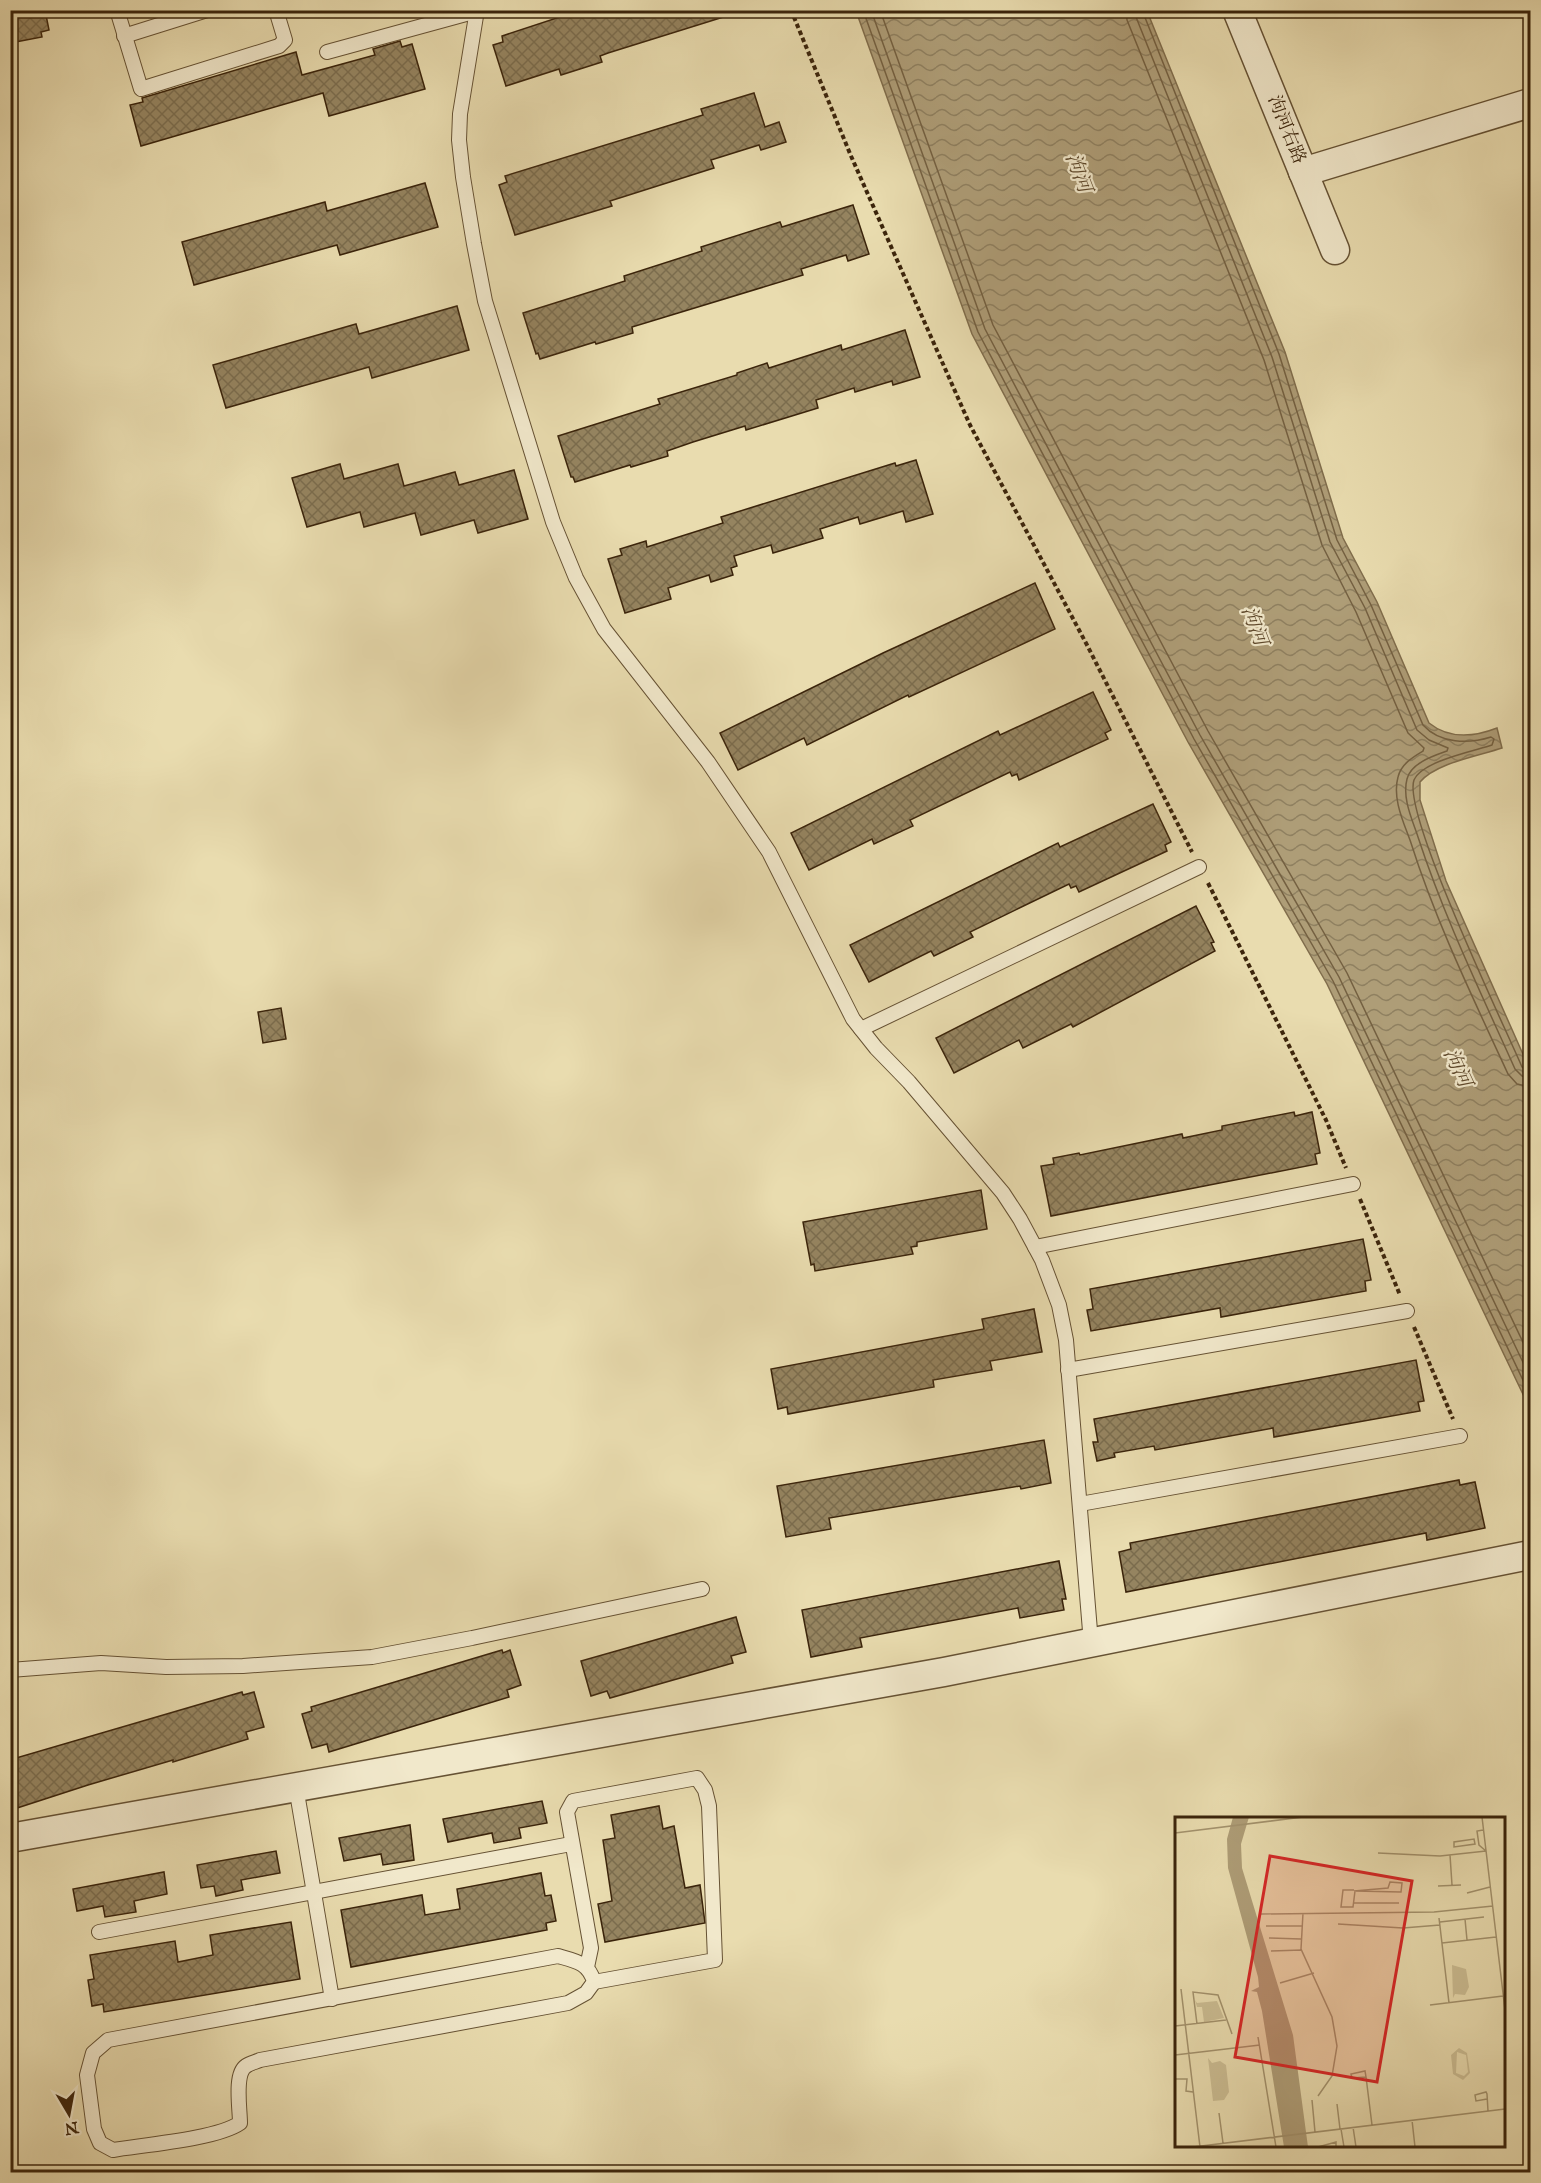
<svg xmlns="http://www.w3.org/2000/svg" width="1541" height="2183" viewBox="0 0 1541 2183" font-family="'IM FELL English','Noto Serif SC',serif">
  <style>
    .water { fill: url(#water-waves); stroke: #806d4c; stroke-width: 1.5 }
    .lines { fill: none; stroke-linecap: round; stroke-linejoin: round }
    .shore { stroke: #746041; stroke-width: 1.5 }
    .building { fill: url(#building-cross-hatch); stroke: #3b240b; stroke-width: 1.5 }
    .service-casing { stroke: #665234; stroke-width: 16 }
    .minor-casing { stroke: #665234; stroke-width: 31 }
    .path { stroke: #3b240b; stroke-width: 4; stroke-dasharray: 4.5 3; stroke-linecap: butt }
    .service { stroke: #f1e8cb; stroke-width: 14 }
    .minor { stroke: #f1e8cb; stroke-width: 28 }
    .labels { text-anchor: middle; dominant-baseline: central; stroke-width: 4.5; stroke-linejoin: round; paint-order: stroke }
    .street-label { font-size: 18px; fill: #3b240b; stroke: #f1e8cb }
    .water-label { font-size: 20px; font-style: italic; fill: #5e482b; stroke: #f1e8cb }
    .inset-road { fill: none; stroke: #a3926d; stroke-width: 1.5 }
    .view { fill: #d62828; fill-opacity: 0.15; stroke: #d62828; stroke-width: 3 }
    .inset-edge { fill: none; stroke: #3b240b; stroke-width: 3 }
  </style>
  <defs>
    <pattern id="water-waves" width="16" height="10" patternUnits="userSpaceOnUse" patternTransform="scale(1.5)"><rect width="16" height="10" fill="#ae9d77"/><path d="M0 5q4-4 8 0t8 0" fill="none" stroke="#8f8060"/></pattern>
    <pattern id="building-cross-hatch" width="8" height="8" patternUnits="userSpaceOnUse" patternTransform="scale(1.5)"><rect width="8" height="8" fill="#958460"/><path d="M0 0l8 8M0 8l8-8" fill="none" stroke="#7b6c4d"/></pattern>
  </defs>
  <rect width="100%" height="100%" fill="#e9dcaf"/>
  <filter id="stains"><feTurbulence type="fractalNoise" baseFrequency=".00333" numOctaves="4"/><feColorMatrix values="0 0 0 0 .2 0 0 0 0 .09 0 0 0 0 .02 0 0 0 .5 -.17"/></filter>
  <radialGradient id="worn" r=".72"><stop offset=".6" stop-color="#630" stop-opacity="0"/><stop offset="1" stop-color="#630" stop-opacity=".3"/></radialGradient>
  <path class="water" d="M856 11H1147L1285 352 1343 538 1377 602 1429 723C1450 740 1474 737 1497 728L1502 748C1478 756 1436 763 1420 782V800L1446 881 1530 1070V1409L1327 984 1188 742 972 334Z"/>
  <g class="lines">
    <g class="shore">
      <polyline points="863,10 978,332 1194,739 1333,981 1530,1395"/>
      <polyline points="871,10 985,329 1200,735 1339,977 1530,1377"/>
      <polyline points="880,10 993,325 1208,731 1347,973 1530,1357"/>
      <path d="M1126 10 1127 20 1264 360 1322 545 1356 612 1408 733 1424 748 1423 751C1413 757 1401 764 1398 777 1392 799 1404 823 1411 843 1436 922 1473 998 1508 1074L1517 1084 1530 1087"/>
      <path d="M1135 10 1136 17 1272 357 1330 542 1365 608 1417 730 1429 740 1448 748 1447 751C1433 756 1411 763 1407 779 1402 798 1412 819 1418 837 1444 917 1481 993 1515 1069L1522 1076 1530 1078"/>
      <path d="M1142 10 1279 354 1337 540 1371 605 1423 725C1440 744 1469 744 1491 737L1494 739 1492 745C1474 751 1422 761 1414 780 1402 813 1504 1025 1522 1067L1526 1070 1530 1071"/>
    </g>
  </g>
  <g class="building">
    <polygon points="10,10 45,10 49,30 41,32 42,37 10,43"/>
    <polygon points="581,10 729,10 730,15 608,53 600,56 602,62 561,75 559,69 506,86 493,45 503,42 502,36"/>
    <polygon points="400,41 402,47 412,44 425,89 329,116 323,93 141,146 130,105 143,102 142,98 296,52 302,75 375,55 373,49"/>
    <polygon points="754,93 765,127 779,122 786,142 761,150 759,145 711,160 714,168 610,201 612,206 515,235 499,185 507,182 505,176 703,115 701,109"/>
    <polygon points="425,183 438,227 340,255 337,245 194,285 182,242 325,202 327,211"/>
    <polygon points="853,205 869,254 848,261 846,255 801,269 803,275 632,327 633,333 596,344 595,342 540,359 538,353 536,354 523,313 625,281 624,276 702,251 701,247 780,222 782,227"/>
    <polygon points="457,306 469,350 372,378 369,367 226,408 213,365 356,324 359,334"/>
    <polygon points="905,330 920,377 893,385 892,381 855,392 854,388 816,400 818,408 746,430 745,426 693,442 667,451 668,456 631,467 630,465 575,482 573,477 571,477 558,436 660,404 658,399 737,375 737,373 767,363 769,368 841,345 842,350"/>
    <polygon points="916,460 933,514 906,522 903,511 860,524 858,517 820,529 823,538 773,553 771,545 734,556 737,566 731,568 733,575 711,582 709,575 668,588 671,599 625,613 608,559 622,555 620,549 646,541 647,547 723,523 721,517 895,463 896,466"/>
    <polygon points="340,464 344,479 398,464 404,486 455,472 459,485 514,470 528,519 478,533 474,520 421,535 415,513 364,527 360,512 307,527 292,478"/>
    <polygon points="1035,583 1055,629 909,697 908,695 807,745 804,738 738,770 720,733 883,653"/>
    <polygon points="1093,692 1111,730 1105,733 1108,739 1019,780 1017,774 1012,776 1010,772 910,820 913,826 874,844 872,839 809,870 791,833 998,731 1000,735"/>
    <polygon points="1153,804 1171,842 1165,845 1167,851 1079,892 1076,886 1071,888 1069,884 970,932 973,937 934,956 931,951 869,982 850,945 1058,843 1060,847"/>
    <polygon points="1196,906 1214,942 1211,943 1215,951 1073,1027 1071,1024 1023,1048 1019,1040 954,1073 936,1038"/>
    <polygon points="281,1008 286,1039 263,1043 258,1012"/>
    <polygon points="1294,1112 1295,1116 1312,1112 1320,1153 1315,1154 1317,1164 1051,1216 1041,1166 1054,1164 1053,1158 1079,1153 1080,1155 1182,1134 1183,1138 1222,1130 1222,1126"/>
    <polygon points="981,1190 987,1229 917,1242 917,1246 911,1247 913,1254 815,1271 814,1264 811,1265 803,1222"/>
    <polygon points="1363,1239 1371,1280 1365,1281 1366,1291 1221,1317 1220,1308 1091,1331 1087,1310 1093,1309 1090,1289"/>
    <polygon points="1034,1309 1042,1352 990,1361 992,1370 933,1380 934,1387 788,1414 787,1407 778,1409 771,1369 984,1329 982,1319"/>
    <polygon points="1416,1360 1424,1401 1418,1402 1420,1411 1274,1437 1273,1428 1155,1450 1154,1446 1114,1453 1115,1457 1097,1461 1093,1442 1098,1442 1094,1419"/>
    <polygon points="1044,1440 1051,1483 1021,1489 1020,1486 829,1518 831,1529 786,1537 777,1486"/>
    <polygon points="1459,1480 1460,1485 1475,1482 1485,1528 1427,1540 1426,1533 1126,1592 1119,1552 1131,1549 1130,1543"/>
    <polygon points="1059,1561 1066,1599 1062,1599 1064,1610 1020,1618 1018,1608 860,1638 862,1647 811,1657 802,1610"/>
    <polygon points="736,1617 746,1652 731,1656 733,1663 610,1698 607,1691 591,1696 581,1661"/>
    <polygon points="502,1650 503,1653 510,1650 521,1685 507,1690 509,1697 329,1752 327,1744 312,1748 302,1714 312,1711 311,1707"/>
    <polygon points="242,1692 243,1695 254,1692 264,1727 246,1732 248,1739 173,1762 173,1760 88,1785 14,1809 10,1798 10,1763 16,1761 16,1758"/>
    <polygon points="542,1801 547,1823 519,1828 521,1838 494,1843 492,1833 448,1842 443,1819"/>
    <polygon points="659,1806 663,1829 674,1826 685,1888 700,1885 705,1923 605,1942 598,1904 612,1901 603,1840 615,1838 611,1815"/>
    <polygon points="410,1825 414,1860 383,1865 381,1854 344,1861 339,1838"/>
    <polygon points="276,1851 280,1873 241,1880 243,1890 216,1896 214,1886 201,1888 197,1865"/>
    <polygon points="164,1872 167,1894 134,1901 136,1912 105,1917 103,1906 77,1911 73,1889"/>
    <polygon points="541,1873 545,1896 551,1895 556,1921 546,1923 547,1930 351,1967 341,1910 422,1895 425,1915 460,1909 457,1889"/>
    <polygon points="291,1922 300,1979 104,2012 103,2004 92,2006 88,1980 94,1979 90,1955 175,1941 178,1962 213,1955 210,1935"/>
  </g>
  <g class="lines">
    <g class="service-casing">
      <g id="service">
        <polyline points="117,10 141,89 279,46 285,40 276,10"/>
        <polyline points="477,10 460,114 459,140 463,177 474,244 485,301 553,522 576,578 604,629 708,762 769,852 853,1019 876,1048 909,1082 1003,1193 1020,1219 1042,1260 1059,1305 1066,1340 1091,1643"/>
        <polyline points="124,36 207,10"/>
        <polyline points="327,52 477,11"/>
        <polyline points="861,1029 1199,867"/>
        <polyline points="1035,1247 1353,1184"/>
        <polyline points="1068,1370 1407,1311"/>
        <polyline points="1080,1504 1460,1436"/>
        <polyline points="10,1670 101,1663 166,1667 243,1666 372,1657 472,1638 702,1589"/>
        <polyline points="296,1787 332,1999"/>
        <polyline points="99,1932 571,1844"/>
        <path d="M558 1956C576 1961 589 1963 594 1982L586 1993 568 2003 260 2060C256 2062 250 2063 246 2066 234 2074 240 2109 240 2123 217 2139 143 2145 113 2150L100 2143 94 2129 87 2075 93 2053 108 2040Z"/>
        <polyline points="587,1967 591,1948 567,1812 573,1801 697,1778 705,1790 709,1806 715,1960 594,1982"/>
      </g>
    </g>
    <g class="minor-casing">
      <g id="minor">
        <polyline points="1237,10 1335,250"/>
        <polyline points="1303,172 1530,103"/>
        <polyline points="10,1838 944,1672 1530,1555"/>
      </g>
    </g>
    <g class="path">
      <polyline points="791,10 851,156 970,425 1087,645 1192,852"/>
      <polyline points="1208,883 1326,1120 1346,1168"/>
      <polyline points="1360,1199 1400,1295"/>
      <polyline points="1414,1327 1453,1419"/>
    </g>
    <use href="#service" class="service"/>
    <use href="#minor" class="minor"/>
  </g>
  <g class="labels">
    <g class="street-label">
      <text transform="translate(1286 130) rotate(68)">泃河右路</text>
    </g>
    <g class="water-label">
      <text transform="translate(1078 173) rotate(69)">泃河</text>
      <text transform="translate(1254 626) rotate(69)">泃河</text>
      <text transform="translate(1457 1068) rotate(65)">泃河</text>
    </g>
  </g>
  <g transform="translate(1175 1817)">
    <rect width="330" height="330" fill="#e9dcaf"/>
    <path d="M20 183 22 186 42 184 49 201 29 205 27 190H22Z" fill="#cbbd93"/>
    <path d="M277 148 291 152 294 170 290 178 280 177 278 181ZM284 231 292 236 295 256 288 263 278 257 276 238ZM282 235 291 238 293 255 289 259 281 256ZM33 241 37 246 45 244 51 248 54 275 49 283 38 284Z" fill="#cbbd93" fill-rule="evenodd"/>
    <path d="M58 0H74L66 27 67 51 118 218 133 330H109L87 194 82 175 76 174 84 170 83 160 53 51 52 22Z" fill="#ae9d77"/>
    <path class="inset-road" d="M307 0 330 193M308 13 302 14 304 28 311 34M0 16 128 0M299 22 300 27 279 30V25ZM203 36 265 39 311 34M275 38 277 68M215 65 227 66 226 75 179 74 213 71ZM263 69 286 68M179 73H168L166 90H178L180 74M292 76 315 70M179 86H224M128 96 126 132 157 200 162 229 157 259 143 279M86 97 259 95 318 89M264 101 274 186M290 102 292 123M265 105 309 100M163 107 228 111 265 108M91 109H127M94 121 126 122M267 126 321 120M96 134 127 133M105 166 139 156M6 172 25 330M255 188 328 179M22 207 18 175 43 178 57 217M0 209 51 203M83 220 101 330M0 238 85 228M191 260 177 261 176 257 190 254 191 260 197 308M0 262H12L11 274 18 275M312 282 301 284 300 278 311 275 312 277 313 294M137 283 140 315M162 287 165 312M44 296 48 326M237 303 240 330M178 310 181 330M166 312 169 330M18 330 330 292M56 330H81M143 330 161 325V330"/>
    <path class="view" d="M95 39 237 64 202 265 60 240Z"/>
    <rect width="330" height="330" class="inset-edge"/>
  </g>
  <rect width="1541" height="2183" fill="none" stroke="#e9dcaf" stroke-width="36"/>
  <rect x="12" y="12" width="1517" height="2159" fill="none" stroke="#3b240b" stroke-width="3"/>
  <rect x="18" y="18" width="1505" height="2147" fill="none" stroke="#3b240b" stroke-width="1.5"/>
  <g transform="translate(69 2114) rotate(170)" stroke="#f1e8cb" stroke-width="4.5" paint-order="stroke">
  <path d="M0-4.5L10 22L0 15L-10 22Z" fill="#3b240b"/>
  <text y="-9" font-size="16" font-weight="bold" text-anchor="middle" fill="#3b240b">N</text>
  </g>
  <rect width="100%" height="100%" filter="url(#stains)"/>
  <rect width="100%" height="100%" fill="url(#worn)"/>
</svg>
